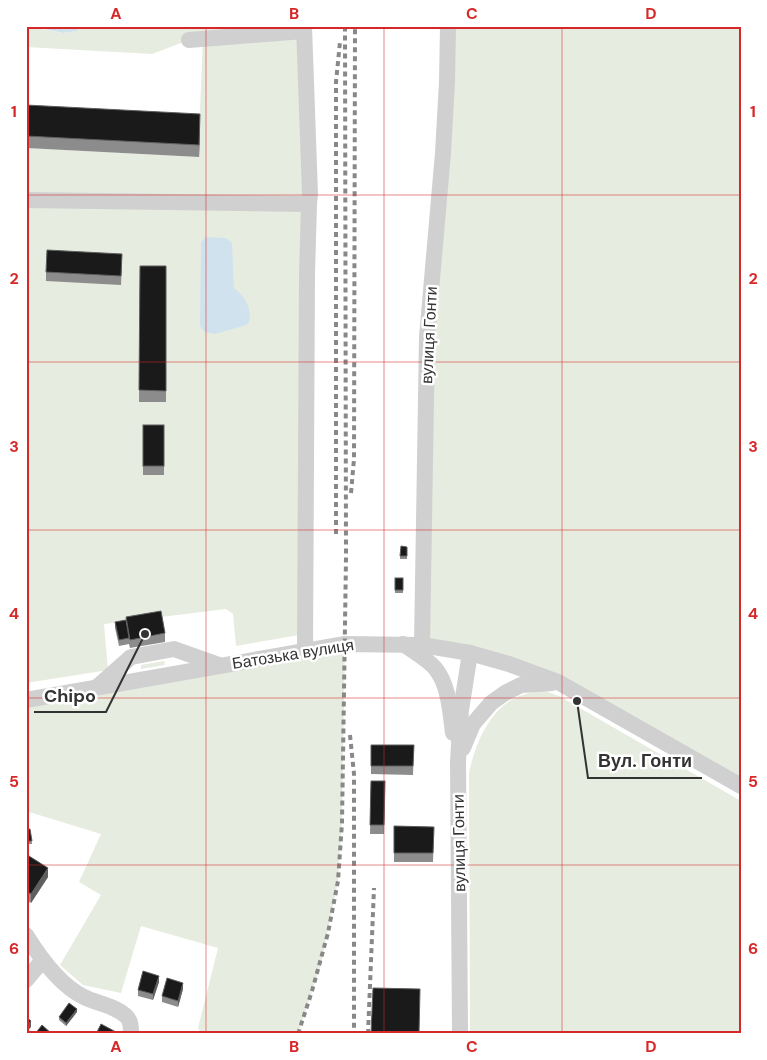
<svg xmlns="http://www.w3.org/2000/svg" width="767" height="1060" viewBox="0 0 767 1060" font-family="'DM Sans',sans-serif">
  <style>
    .green { fill: #e6ecdf }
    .water { fill: #cfe2ee }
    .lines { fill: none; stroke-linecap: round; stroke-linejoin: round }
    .minor { stroke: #d0d0d0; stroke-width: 16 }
    .rail { stroke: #888; stroke-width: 4; stroke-dasharray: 5 4; stroke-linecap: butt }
    .wall { fill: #8c8c8c }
    .shaded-wall { fill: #5f5f5f }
    .building { fill: #1a1a1a; stroke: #5f5f5f }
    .grid { fill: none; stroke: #d62828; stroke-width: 1; stroke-opacity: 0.55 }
    .labels { text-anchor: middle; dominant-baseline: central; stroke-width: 5; stroke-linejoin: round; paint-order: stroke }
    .street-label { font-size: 16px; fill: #333; stroke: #fff }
    .leader { fill: none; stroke: #333; stroke-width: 2 }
    .callout-dot { fill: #333; stroke: #fff; stroke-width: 2 }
    .callout-label { font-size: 18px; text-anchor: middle; font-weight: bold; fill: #333; stroke: #fff; stroke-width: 5; stroke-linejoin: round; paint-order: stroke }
    .neatline { fill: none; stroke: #d62828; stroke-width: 2 }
    .grid-label { font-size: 16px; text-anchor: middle; font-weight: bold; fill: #d62828 }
  </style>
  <rect width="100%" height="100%" fill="#fff"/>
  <g class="green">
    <polygon points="26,26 63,33 77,31 80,26 304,26 305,634 236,646 233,614 226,609 104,624 108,670 26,683 26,148 198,157 203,39 189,40 152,54 26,47"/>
    <polygon points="448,26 741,26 741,786 558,682 422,645"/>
    <polygon points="345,644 342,823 338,881 321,964 298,1034 201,1034 198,1028 218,948 141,926 121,993 83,985 60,965 101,895 79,882 101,834 26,811 26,700"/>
    <polygon points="164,661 165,665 141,669 141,665"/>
    <path d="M540 689 559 696 741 801V1034H470L469 773C475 746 486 716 511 700 519 695 531 693 540 689Z"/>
  </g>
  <g class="water">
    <polygon points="30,26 80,26 77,31 63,33"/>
    <path d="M206 237 226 238 232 243 234 288C245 297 252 308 249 322L246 325 215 334 205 332 200 326 201 246V242Z"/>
  </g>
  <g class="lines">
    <g class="minor">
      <polyline points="304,26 310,194 309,204"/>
      <polyline points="189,40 304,31"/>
      <polyline points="26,200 309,204 307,275 305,650"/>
      <path d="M403 644C413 651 427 659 435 668 449 685 450 711 453 733"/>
      <polyline points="422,645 427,337 443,153 447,82 448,26"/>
      <polyline points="97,687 131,657 174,649 219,665"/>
      <polyline points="26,700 345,644 422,645 470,653 509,664 558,682 741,786"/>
      <polyline points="463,748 473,724 491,703 505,693 521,685 552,683"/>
      <path d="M26 935C39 956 61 986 84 997 98 1004 114 1005 126 1016 131 1020 131 1028 131 1034"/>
      <polyline points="26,980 42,961"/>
      <polyline points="460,1034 458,762 461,710 470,653"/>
    </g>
    <g class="rail">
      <polyline points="351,493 354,459 355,26"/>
      <polyline points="336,534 336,82 340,42"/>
      <polyline points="350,735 354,774 354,1034"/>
      <polyline points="298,1034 312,991 328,933 338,881 342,823 346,558 345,26"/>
      <polyline points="368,1034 374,888"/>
    </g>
  </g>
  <g class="wall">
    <polygon points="26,105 200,125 199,157 26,148"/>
    <polygon points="122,262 121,285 46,281 46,272"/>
    <polygon points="140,266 166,266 166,402 139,402"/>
    <rect x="143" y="425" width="21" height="50"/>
    <polygon points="407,547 407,559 400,559 400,556"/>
    <rect x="395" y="578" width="8" height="15"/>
    <polygon points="126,617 165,633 165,642 130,648 129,644 119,646 115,628 115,622 126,620"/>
    <polygon points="371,745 414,745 413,775 371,774"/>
    <polygon points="371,781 385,781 384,834 370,834"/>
    <polygon points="394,826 434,827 433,862 394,862"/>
    <polygon points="26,829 30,829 32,844 26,844"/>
    <polygon points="26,861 48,877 31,903 26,900"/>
    <polygon points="159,982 153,1000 138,996 138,990"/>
    <polygon points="183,989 178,1007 162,1002 162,996"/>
    <polygon points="77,1012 66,1026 59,1020 59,1017"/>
  </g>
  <g class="shaded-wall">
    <polygon points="200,114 200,125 199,157 199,145"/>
    <polygon points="48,868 48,877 31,903 31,894"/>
    <polygon points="159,976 159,982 153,1000 153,994"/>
    <polygon points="183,983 183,989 178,1007 178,1001"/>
    <polygon points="77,1009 77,1012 66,1026 66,1023"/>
    <polygon points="31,1021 31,1027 26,1033 26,1027"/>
  </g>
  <g class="building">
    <polygon points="26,105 200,114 199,145 26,136"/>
    <polygon points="47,250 122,254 121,276 46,272"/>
    <polygon points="140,266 166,266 166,391 139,390"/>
    <rect x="143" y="425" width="21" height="41"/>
    <polygon points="401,546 407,547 407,556 400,556"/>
    <rect x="395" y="578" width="8" height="12"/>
    <polygon points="161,611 165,633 130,640 126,617"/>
    <polygon points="126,620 129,638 119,640 115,622"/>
    <polygon points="371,745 414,745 413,766 371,766"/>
    <polygon points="371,781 385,781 384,825 370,825"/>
    <polygon points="394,826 434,827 433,853 394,853"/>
    <polygon points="26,829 30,829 32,841 26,841"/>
    <polygon points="29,856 48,868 31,894 26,891 26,861"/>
    <polygon points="143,971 159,976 153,994 138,990"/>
    <polygon points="167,978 183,983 178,1001 162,996"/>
    <polygon points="373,988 420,989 419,1034 371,1034"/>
    <polygon points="69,1003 77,1009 66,1023 59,1017"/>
    <polygon points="26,1017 31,1021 26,1027"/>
    <polygon points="101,1024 116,1032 115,1034 96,1034"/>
    <polygon points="42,1025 52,1034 35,1034"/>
  </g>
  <path class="grid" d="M206 26V1034M384 26V1034M562 26V1034M26 195H741M26 362H741M26 530H741M26 698H741M26 865H741"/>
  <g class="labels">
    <g class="street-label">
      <text transform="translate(429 335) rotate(-87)">вулиця Гонти</text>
      <text transform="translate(293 654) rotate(-9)">Батозька вулиця</text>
      <text transform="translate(459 843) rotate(-91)">вулиця Гонти</text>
    </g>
  </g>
  <path class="leader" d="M145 634L106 712H34M577 701L588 778H702"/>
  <g class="callout-dot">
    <circle cx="145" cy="634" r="5"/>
    <circle cx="577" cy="701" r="5"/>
  </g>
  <g class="callout-label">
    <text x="70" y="702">Chipo</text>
    <text x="645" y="767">Вул. Гонти</text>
  </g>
  <rect width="767" height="1060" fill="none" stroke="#ffffff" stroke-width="55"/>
  <rect x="28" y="28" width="712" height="1004" class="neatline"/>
  <g class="grid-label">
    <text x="116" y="19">A</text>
    <text x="294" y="19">B</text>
    <text x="472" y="19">C</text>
    <text x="651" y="19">D</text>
    <text x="14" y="117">1</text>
    <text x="753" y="117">1</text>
    <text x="14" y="284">2</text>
    <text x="753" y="284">2</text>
    <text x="14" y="452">3</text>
    <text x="753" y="452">3</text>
    <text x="14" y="619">4</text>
    <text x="753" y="619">4</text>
    <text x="14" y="787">5</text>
    <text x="753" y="787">5</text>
    <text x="14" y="954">6</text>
    <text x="753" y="954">6</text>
    <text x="116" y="1052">A</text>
    <text x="294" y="1052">B</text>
    <text x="472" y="1052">C</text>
    <text x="651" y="1052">D</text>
  </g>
</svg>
